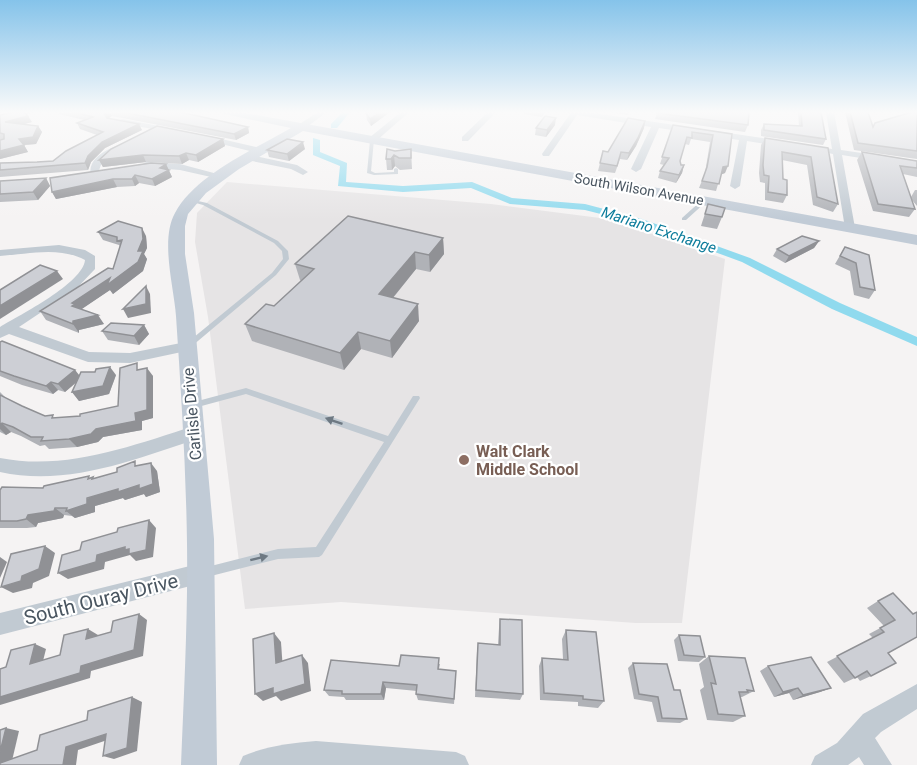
<svg xmlns="http://www.w3.org/2000/svg" width="917" height="765" viewBox="0 0 917 765" font-family="Roboto,sans-serif">
  <style>
    .education { fill: #e6e4e5 }
    .lines { fill: none; stroke-linecap: round; stroke-linejoin: round }
    .canal { fill: #90daee; fill-rule: evenodd }
    .lane { fill: #c1cad2; fill-rule: evenodd }
    .street { fill: #c1cad2; fill-rule: evenodd }
    .secondary { fill: #c1cbd6; fill-rule: evenodd }
    .wall { fill: #b0b2b7 }
    .shaded-wall { fill: #909195 }
    .building { fill: #cdcfd5; stroke: #909195; stroke-width: 1.5 }
    .oneway { fill: #6e7983 }
    .education-dot { fill: #8d6e63; stroke: #fff; stroke-width: 2 }
    .labels { text-anchor: middle; dominant-baseline: central; stroke-width: 4.5; stroke-linejoin: round; paint-order: stroke }
    .far-street-label { font-size: 14px; fill: #4a5661; stroke: #fff }
    .far-water-label { font-size: 15px; font-style: italic; fill: #0c7c9b; stroke: #fff }
    .street-label { font-size: 16px; fill: #4a5661; stroke: #fff }
    .education-label { font-size: 16px; font-weight: bold; fill: #785e54; stroke: #fff; text-anchor: start }
    .near-street-label { font-size: 20px; fill: #4a5661; stroke: #fff }
  </style>
  <rect width="100%" height="100%" fill="#f5f3f3"/>
  <polygon class="education" points="227,182 491,204 608,219 725,259 682,623 636,623 341,602 245,609 208,317 195,242 197,213"/>
  <g class="lines">
    <g class="canal">
      <polygon points="343,112 350,112 337,128 331,128 331,124"/>
      <polygon points="313,138 320,140 320,152 347,163 346,182 403,186 472,182 512,198 585,204 642,219 750,258 840,303 917,337 917,346 832,309 742,262 636,223 585,210 510,204 471,188 403,192 338,186 340,166 313,155"/>
    </g>
    <g class="lane">
      <polygon points="372,139 374,140 371,171 375,173 394,172 394,169 396,168 398,169 398,174 374,175 367,173 370,140"/>
      <polygon points="189,199 207,203 278,241 288,251 289,259 276,275 192,346 190,346 187,344 188,342 272,273 283,259 282,251 274,243 203,205 189,201"/>
      <polygon points="702,200 707,201 686,220 682,220 682,218"/>
      <polygon points="246,388 388,436 413,396 419,396 420,398 322,555 319,557 278,559 207,577 203,576 202,572 203,568 207,567 278,549 316,547 384,442 246,394 194,408 191,407 190,405 191,403 194,402"/>
    </g>
    <g class="street">
      <polygon points="18,112 37,112 0,120 0,116"/>
      <polygon points="318,112 327,112 304,129 298,129 298,125"/>
      <polygon points="401,112 409,112 375,142 369,142 369,138"/>
      <polygon points="488,112 496,112 468,141 462,141 462,137"/>
      <polygon points="566,112 587,112 783,141 787,144 783,147 747,141 740,186 735,189 730,186 739,140 659,128 641,169 636,172 631,169 651,127 577,115 549,156 543,156 542,154 570,114"/>
      <polygon points="826,112 834,112 841,150 917,161 917,167 842,155 855,228 850,231 845,228 833,154 806,148 810,145 832,149"/>
      <polygon points="122,119 175,129 179,131 175,133 119,123 118,121"/>
      <polygon points="204,135 265,149 266,151 262,154 201,139 200,137"/>
      <path d="M119 145 122 146V150L102 162 97 176H91C87 159 105 150 119 145Z"/>
      <polygon points="250,155 297,165 308,172 303,175 291,169 247,160 247,156"/>
      <polygon points="146,162 180,164 225,176 220,179 180,170 143,167 141,165"/>
      <path d="M59 245 85 250 95 256V269L76 289 19 327 89 352 130 353 186 342 191 344 193 347 191 350 130 363 88 362 9 334 0 338V327C20 315 83 283 85 260 59 246 28 254 0 256V250Z"/>
      <path d="M194 426 200 428 202 433 200 438C136 459 68 487 0 472V458C66 471 131 446 194 426Z"/>
      <polygon points="202,563 209,566 212,573 209,580 202,583 0,635 0,613"/>
      <polygon points="917,684 917,709 881,732 875,738 892,765 864,765 859,757 848,765 811,765 815,756 837,743 863,714"/>
      <path d="M316 741 456 752 465 756 469 765H239L243 756C267 746 290 743 316 741Z"/>
    </g>
    <path class="secondary" d="M215 112H240L917 235V245L303 131 239 169 206 193 188 214 185 226V254L194 313 214 539 217 765H181C184 691 188 617 187 543 186 467 181 391 176 316 174 287 160 240 175 213 195 175 255 149 291 128Z"/>
  </g>
  <g class="wall">
    <polygon points="58,112 180,112 248,127 249,133 236,140 112,116 108,118 142,130 105,148 91,162 88,170 0,177 0,163 37,162 53,161 97,135 80,129 77,123 84,120 59,114"/>
    <polygon points="390,112 371,126 367,120 366,113"/>
    <polygon points="524,112 545,112 542,117 524,114"/>
    <polygon points="608,112 629,112 628,115"/>
    <polygon points="798,112 821,112 826,139 823,145 761,136 761,130 764,124 799,126"/>
    <polygon points="845,112 868,112 873,126 875,123 905,114 896,112 917,112 917,159 854,150"/>
    <polygon points="657,113 748,125 745,132 655,119"/>
    <polygon points="0,115 32,122 24,124 38,126 42,132 36,144 24,145 28,152 0,159 0,140 3,139 0,139"/>
    <polygon points="645,121 644,128 636,146 627,160 620,159 615,173 598,171 603,151 608,152"/>
    <polygon points="555,125 546,137 535,135 536,128"/>
    <polygon points="673,125 732,134 725,173 721,174 716,191 699,188 705,173 710,142 691,139 689,145 685,144 680,161 681,165 684,165 682,173 676,183 658,178 660,171 664,165 660,164"/>
    <polygon points="765,138 828,148 838,204 833,212 813,205 807,165 782,160 783,179 787,195 783,203 765,200 765,183 760,182 759,173 761,145"/>
    <polygon points="223,139 225,146 198,162 189,160 182,164 146,162 103,167 99,160"/>
    <polygon points="305,149 289,161 269,157 267,150"/>
    <polygon points="411,149 412,169 400,170 395,166 392,170 387,170 386,159 395,151"/>
    <polygon points="862,152 917,161 917,177 903,174 911,197 915,190 917,190 917,206 912,200 915,209 909,217 873,211 857,160"/>
    <polygon points="166,164 172,177 155,186 139,183 135,186 117,187 56,199 52,192"/>
    <polygon points="46,178 50,186 38,200 0,202 0,181"/>
    <polygon points="708,204 722,217 717,229 701,226"/>
    <polygon points="98,232 146,236 147,248 144,254 147,259 143,271 113,294 110,290 81,309 104,324 79,330 79,333 46,320 40,311 113,269 120,246 119,245 103,240"/>
    <polygon points="443,238 444,254 430,272 416,269 393,298 419,321 392,358 361,349 344,370 252,341 245,324 274,306 301,281 300,280 295,264"/>
    <polygon points="819,241 814,248 785,263 773,256 777,249"/>
    <polygon points="845,247 875,290 869,299 854,295 850,271 835,264"/>
    <polygon points="144,325 149,334 139,345 108,340 102,331"/>
    <polygon points="0,342 75,370 80,376 116,375 109,394 79,401 72,392 77,382 65,392 58,390 53,394 22,385 0,376"/>
    <polygon points="141,369 153,376 153,418 142,421 142,430 103,437 98,442 77,447 49,449 45,445 40,446 21,436 11,432 6,435 0,432 0,392 7,399 45,416 55,418 80,416 118,406"/>
    <polygon points="139,466 157,471 160,492 146,497 144,494 125,500 123,498 95,506 95,512 75,518 72,516 64,515 63,518 38,523 36,527 27,528 0,528 0,490 43,488 93,477 94,479"/>
    <polygon points="878,601 913,614 888,653 871,676 860,681 857,677 844,683 827,662 873,638 869,634 884,626 867,608"/>
    <polygon points="500,619 523,694 520,700 475,697 477,651 498,644 499,628"/>
    <polygon points="566,630 604,701 598,708 578,706 578,702 540,700 539,666 542,658 563,659 562,639"/>
    <polygon points="679,635 705,657 699,662 678,661 674,640"/>
    <polygon points="709,656 754,691 742,697 740,697 745,716 733,722 707,720 700,690 704,687 699,664"/>
    <polygon points="633,663 674,690 687,719 680,723 657,722 652,702 634,699 628,668"/>
    <polygon points="440,664 439,669 456,677 454,704 418,700 416,694 417,691 386,688 384,700 346,700 344,697 329,696 324,690 399,666"/>
    <polygon points="768,666 831,688 820,692 793,700 789,693 774,697 760,671"/>
  </g>
  <g class="shaded-wall">
    <polygon points="105,112 110,112 112,116 107,119 104,113"/>
    <polygon points="380,112 390,112 371,126 370,119"/>
    <polygon points="28,116 32,122 9,128 5,122"/>
    <polygon points="556,118 555,125 546,137 547,130"/>
    <polygon points="645,121 644,128 636,146 627,160 629,153"/>
    <polygon points="139,124 142,130 105,148 91,162 88,170 85,163 88,156 102,142"/>
    <polygon points="38,126 42,132 36,144 23,145 19,139"/>
    <polygon points="248,127 249,133 236,140 234,134"/>
    <polygon points="223,139 225,146 198,162 196,155"/>
    <polygon points="303,142 305,149 289,161 287,154"/>
    <polygon points="24,145 28,152 0,159 0,151"/>
    <polygon points="186,153 189,160 182,164 179,156"/>
    <polygon points="143,155 146,162 103,167 99,160"/>
    <polygon points="394,155 395,166 392,170 391,159"/>
    <polygon points="166,164 172,177 155,186 152,179 160,168"/>
    <polygon points="684,165 682,173 676,183 679,175"/>
    <polygon points="728,166 725,173 720,175 723,167"/>
    <polygon points="135,175 139,183 135,186 132,179"/>
    <polygon points="46,178 50,186 38,200 33,192"/>
    <polygon points="113,179 117,187 56,199 52,192"/>
    <polygon points="142,228 146,236 147,248 144,254 147,259 143,271 113,294 110,290 79,311 72,306 72,303 138,251"/>
    <polygon points="443,238 444,254 430,272 429,255"/>
    <polygon points="819,241 814,248 785,263 789,256"/>
    <polygon points="415,252 416,269 382,311 379,294"/>
    <polygon points="57,271 63,279 0,319 0,306"/>
    <polygon points="146,286 150,294 151,313 128,318 123,309"/>
    <polygon points="418,304 419,321 392,358 390,341"/>
    <polygon points="98,315 104,324 79,330 79,333 73,324 73,321"/>
    <polygon points="144,325 149,334 139,345 134,336"/>
    <polygon points="358,332 361,349 344,370 340,353"/>
    <polygon points="110,367 116,375 109,394 79,401 72,392"/>
    <polygon points="147,368 153,376 153,418 142,421 142,430 103,437 98,442 77,447 69,439 135,413"/>
    <polygon points="75,370 81,378 65,392 58,384"/>
    <polygon points="51,382 58,390 53,394 46,386"/>
    <polygon points="2,423 11,432 6,435 0,429 0,425"/>
    <polygon points="151,463 157,471 160,492 146,497 144,494 125,500 123,498 95,506 95,512 75,518 66,511"/>
    <polygon points="55,508 64,515 63,518 38,523 36,527 26,519 28,515"/>
    <polygon points="149,520 156,528 153,557 136,561 130,555 105,562 104,569 68,579 58,573 97,555"/>
    <polygon points="45,546 55,553 49,576 33,583 32,588 13,593 1,587 22,576"/>
    <polygon points="0,557 7,562 0,578"/>
    <polygon points="139,614 147,620 143,656 91,671 90,678 0,705 0,697 81,666"/>
    <polygon points="88,629 98,635 96,645 86,639"/>
    <polygon points="274,633 281,642 283,671 276,663"/>
    <polygon points="35,644 46,649 41,669 30,664"/>
    <polygon points="302,655 308,663 311,691 281,701 276,696 263,701 255,694"/>
    <polygon points="383,682 386,688 384,700 381,694"/>
    <polygon points="798,688 789,693 774,697 783,692"/>
    <polygon points="831,688 820,692 793,700 803,695"/>
    <polygon points="132,697 142,702 137,751 114,759 103,756"/>
    <polygon points="6,728 19,731 11,765 0,764 0,752"/>
    <polygon points="106,734 116,737 78,750 76,765 63,765 66,747"/>
  </g>
  <g class="building">
    <polygon points="13,112 24,112 28,116 5,122 38,126 33,137 19,139 24,145 0,151 0,140 4,139 4,134 0,133 0,115"/>
    <polygon points="74,112 105,112 104,113 107,118 139,124 102,142 88,156 85,163 0,170 0,163 37,162 53,161 66,151 103,132 77,123 93,117"/>
    <polygon points="122,112 180,112 248,127 234,134"/>
    <polygon points="367,112 380,112 370,119 366,113"/>
    <polygon points="657,112 749,112 748,125 657,113"/>
    <polygon points="801,112 821,112 826,139 764,130 764,124 802,126"/>
    <polygon points="850,112 868,112 873,127 875,123 912,112 917,112 917,151 858,143"/>
    <polygon points="545,116 556,118 547,130 536,128"/>
    <polygon points="628,118 645,121 638,138 629,153 621,152 617,166 600,163 603,151 608,152"/>
    <polygon points="673,125 732,134 728,166 723,167 719,184 702,181 707,167 713,135 692,132 692,138 687,137 680,161 681,165 684,165 679,175 660,171 669,158 662,157"/>
    <polygon points="157,126 223,139 196,155 186,153 179,156 143,155 99,160 111,149"/>
    <polygon points="765,138 828,148 838,204 817,197 811,157 782,152 783,179 787,180 787,195 768,192 769,176 764,175 763,165"/>
    <polygon points="287,139 303,142 287,154 267,150"/>
    <polygon points="387,149 395,151 411,149 411,158 399,158 394,155 391,159 386,159"/>
    <polygon points="862,152 917,161 917,168 900,166 915,209 878,204"/>
    <polygon points="151,163 166,164 160,168 169,170 152,179 135,175 132,179 113,179 52,192 50,178"/>
    <polygon points="46,178 33,192 0,194 0,181"/>
    <polygon points="708,204 725,208 722,217 705,214"/>
    <polygon points="348,216 443,238 429,255 415,252 379,294 418,304 390,341 358,332 340,353 245,324 266,304 274,306 314,269 295,264"/>
    <polygon points="118,221 142,228 143,239 138,251 143,251 138,262 107,285 110,278 72,303 75,304 72,306 98,315 73,321 73,324 40,311 108,268 113,269 122,240 117,241 117,237 98,232"/>
    <polygon points="802,236 819,241 789,256 777,249"/>
    <polygon points="845,247 869,255 875,290 860,287 856,263 840,256"/>
    <polygon points="40,265 57,271 0,306 0,290"/>
    <polygon points="146,286 146,304 123,309"/>
    <polygon points="111,323 144,325 134,336 102,331"/>
    <polygon points="2,341 75,370 58,384 51,382 46,386 14,376 0,371 0,342"/>
    <polygon points="137,363 137,370 147,368 147,410 135,413 136,421 96,429 91,434 69,439 41,441 43,437 31,437 13,427 2,423 0,425 0,395 22,406 45,416 53,415 52,418 80,416 80,414 118,406 120,368"/>
    <polygon points="110,367 103,386 72,392 81,372 95,372 96,369"/>
    <polygon points="135,461 135,466 151,463 153,484 139,489 139,485 118,492 118,489 87,498 87,504 66,511 67,508 55,508 54,511 28,515 26,519 17,521 0,521 0,490 2,487 43,488 44,486 89,476 88,479 93,477 92,479 117,472 117,468"/>
    <polygon points="149,520 146,550 129,554 129,549 125,550 125,547 97,555 96,562 58,573 62,555 80,550 82,542 117,532 118,528"/>
    <polygon points="45,546 39,569 22,576 21,581 1,587 11,554"/>
    <polygon points="893,593 913,614 917,612 917,637 888,653 896,663 871,676 867,671 855,678 837,656 884,632 880,628 895,620 878,601"/>
    <polygon points="139,614 134,650 81,666 80,673 0,697 0,669 6,667 11,650 35,644 30,664 60,655 64,635 88,629 86,639 111,632 113,621"/>
    <polygon points="500,619 522,620 523,694 476,690 478,643 500,645"/>
    <polygon points="566,630 596,632 604,701 583,699 583,696 544,693 542,658 568,660"/>
    <polygon points="274,633 276,663 302,655 305,684 273,694 273,688 255,694 253,639"/>
    <polygon points="679,635 700,636 705,657 684,655"/>
    <polygon points="401,655 439,658 438,669 456,671 454,699 416,694 417,685 383,682 381,694 342,694 342,691 324,690 331,660 399,666"/>
    <polygon points="709,656 745,658 754,691 747,690 748,692 739,692 745,716 718,714 711,683 716,684"/>
    <polygon points="811,657 831,688 803,695 798,688 783,692 768,666"/>
    <polygon points="633,663 667,664 674,690 680,690 687,719 662,718 658,697 639,694"/>
    <polygon points="132,697 127,748 103,756 106,734 66,747 63,765 0,765 0,763 37,750 40,735 87,720 88,711"/>
    <polygon points="6,728 0,752 0,730"/>
  </g>
  <defs><path id="oneway-solid" d="M-6-.8H1V-3.2L6.5 0L1 3.2V.8H-6Z" transform="scale(1.5)"/></defs>
  <g class="oneway">
    <use href="#oneway-solid" transform="translate(334 421) rotate(-161)"/>
    <use href="#oneway-solid" transform="translate(259 558) rotate(-14)"/>
  </g>
  <linearGradient id="sky" x2="0" y2="1"><stop stop-color="#85c3ea"/><stop offset="0.51" stop-color="#fafafa"/><stop offset="1" stop-color="#fafafa" stop-opacity="0"/></linearGradient>
  <rect width="917" height="220" fill="url(#sky)"/>
  <circle class="education-dot" cx="464" cy="460" r="6"/>
  <g class="labels">
    <g class="far-street-label">
      <text transform="translate(639 189) rotate(10)">South Wilson Avenue</text>
    </g>
    <g class="far-water-label">
      <text transform="translate(659 230) rotate(18)">Mariano Exchange</text>
    </g>
    <g class="street-label">
      <text transform="translate(192 414) rotate(-95)">Carlisle Drive</text>
    </g>
    <g class="education-label">
      <text x="476" y="451">Walt Clark<tspan x="476" dy="18">Middle School</tspan></text>
    </g>
    <g class="near-street-label">
      <text transform="translate(101 599) rotate(-14)">South Ouray Drive</text>
    </g>
  </g>
</svg>
